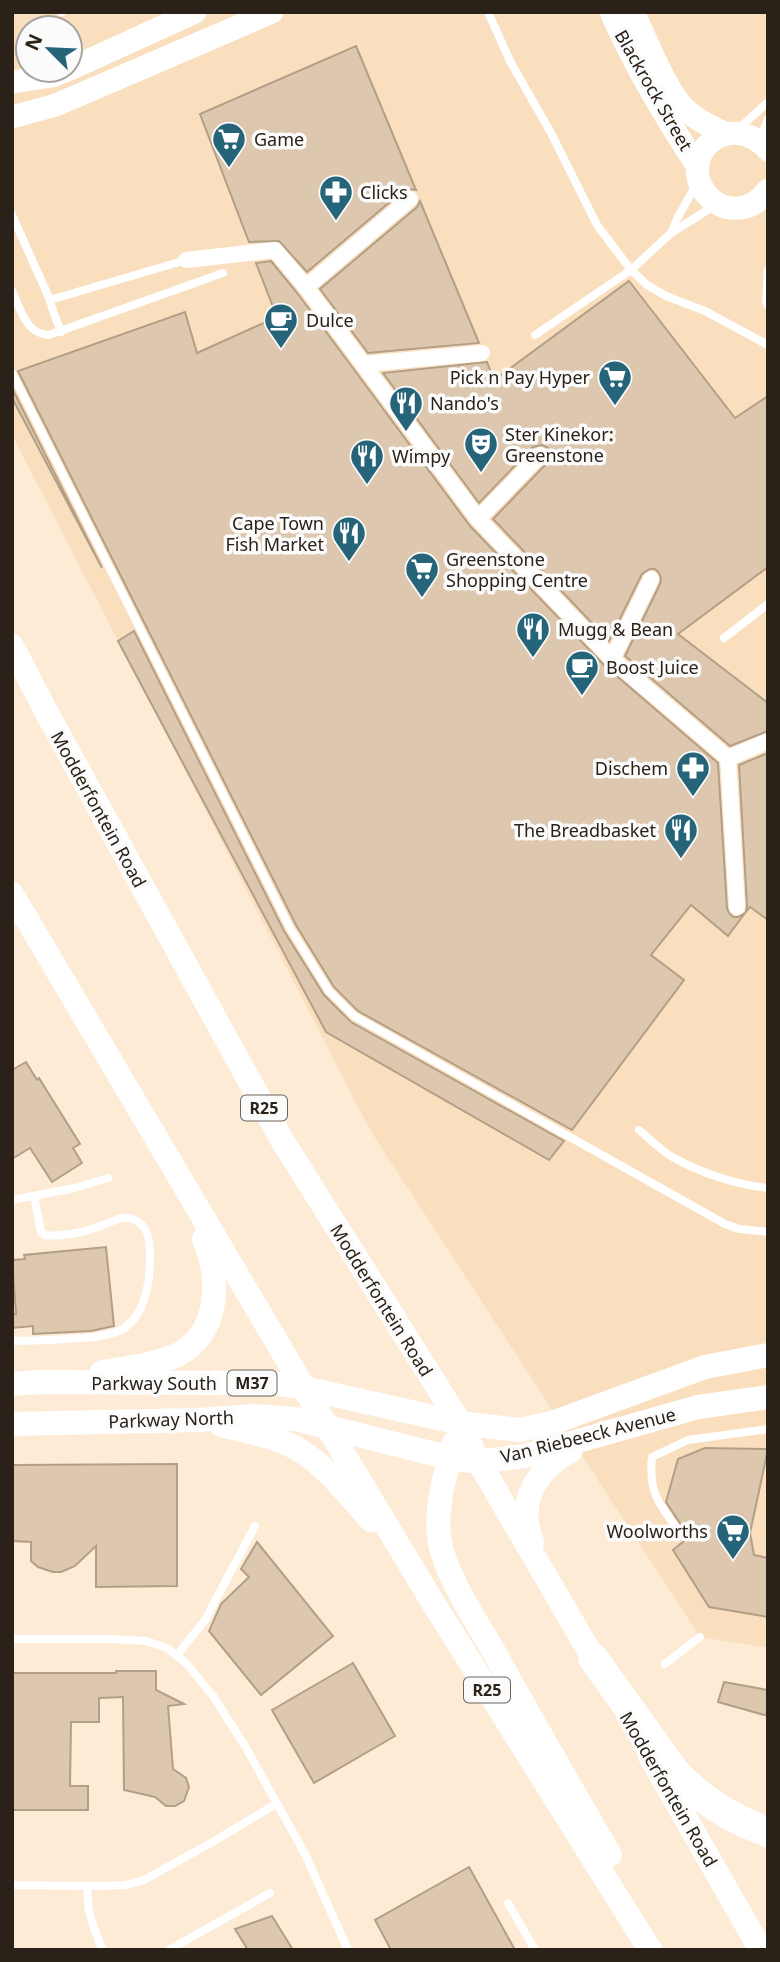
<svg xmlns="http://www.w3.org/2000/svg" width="780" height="1962" viewBox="0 0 780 1962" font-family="'Noto Sans',sans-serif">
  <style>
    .built { fill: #fadfbe; fill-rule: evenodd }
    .building { fill: #ddc7ae; stroke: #b39f86; stroke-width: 2 }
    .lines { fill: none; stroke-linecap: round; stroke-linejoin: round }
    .lane { stroke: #fff; stroke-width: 8 }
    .street { stroke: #fff; stroke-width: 16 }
    .secondary { stroke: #fff; stroke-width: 23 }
    .primary { stroke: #fff; stroke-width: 24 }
    .highway { stroke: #fff; stroke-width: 30 }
    .labels { text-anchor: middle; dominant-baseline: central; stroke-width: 7; stroke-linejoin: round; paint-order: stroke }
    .shield { fill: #fbfbfb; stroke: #69635c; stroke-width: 2 }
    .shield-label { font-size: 16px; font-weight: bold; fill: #2a2218 }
    .street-label { font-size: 18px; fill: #2a2218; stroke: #fbfbfb }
    .poi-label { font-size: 18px; fill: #2a2218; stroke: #fbfbfb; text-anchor: start }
  </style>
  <rect width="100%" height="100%" fill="#fdebd6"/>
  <path class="built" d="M12 12H768V1648L700 1637 370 1130 12 435ZM28 28H70V70H28Z"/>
  <g class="building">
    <polygon points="356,46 416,190 409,189 403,191 307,272 279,241 249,242 200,114"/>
    <polygon points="420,201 479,343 368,353 320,289 417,207"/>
    <polygon points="271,261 298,294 470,526 605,666 718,763 727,908 729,913 733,917 738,917 745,913 728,936 691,905 651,955 684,980 572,1130 358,1011 334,987 296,925 18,371 185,312 197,353 277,317 256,263"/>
    <polygon points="629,281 735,418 768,396 768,567 678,634 768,703 768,731 730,746 625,656 660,584 661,578 659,573 655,569 650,569 642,574 609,641 493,519 548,462 550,457 548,448 542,445 533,447 479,503 383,373 487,362 494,380"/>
    <polygon points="12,388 102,568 12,398"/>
    <polygon points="134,631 284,931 324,995 351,1022 564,1141 549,1160 326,1032 118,641"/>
    <polygon points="768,753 768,920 750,907 746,912 747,906 739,765"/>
    <polygon points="26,1062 37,1080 39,1078 80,1144 73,1148 82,1163 52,1182 30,1148 12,1159 12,1070"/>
    <polygon points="106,1247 114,1326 91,1331 33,1334 33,1326 12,1328 12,1314 16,1314 12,1260 25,1259 24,1255"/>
    <polygon points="705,1448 768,1449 750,1533 754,1555 768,1558 768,1617 709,1607 673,1550 689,1537 666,1502 678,1459"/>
    <polygon points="177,1464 177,1586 96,1587 96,1546 75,1566 61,1572 53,1572 38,1567 31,1561 31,1542 12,1541 12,1465"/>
    <polygon points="257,1542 333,1636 261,1695 209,1631 221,1604 249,1577 241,1569"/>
    <polygon points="353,1663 395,1736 314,1783 272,1710"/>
    <polygon points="116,1671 156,1671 156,1690 184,1704 168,1706 173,1769 186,1778 189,1787 184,1801 175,1806 166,1806 155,1797 124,1790 123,1697 99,1698 99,1722 71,1722 70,1786 88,1786 88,1810 12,1810 12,1673 116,1673"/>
    <polygon points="724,1682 768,1690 768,1716 718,1702"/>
    <polygon points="469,1867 515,1950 391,1950 375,1920"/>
    <polygon points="272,1916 293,1950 248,1950 235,1929"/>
  </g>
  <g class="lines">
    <g class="lane">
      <polyline points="61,12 62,12"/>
      <polyline points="488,12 510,61 551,133 597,225 631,270 647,285 666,296 705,311 768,345"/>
      <polyline points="737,130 768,102"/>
      <polyline points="760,139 768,119"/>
      <polyline points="12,215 50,300 53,311 61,332"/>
      <polyline points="671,233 678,217 697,183"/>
      <polyline points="768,270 766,302 768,306"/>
      <path d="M12 291C21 310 26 334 49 335L223 273"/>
      <polyline points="50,300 186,260"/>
      <polyline points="535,335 631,270 671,233 714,206"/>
      <polyline points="12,373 290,928 329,991 354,1016 725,1224 739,1229 768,1232"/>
      <polyline points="724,638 768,604"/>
      <path d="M639 1130C650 1139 661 1151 674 1158 701 1173 737 1185 768 1188"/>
      <polyline points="12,1200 75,1188 108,1178"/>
      <path d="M12 1341C36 1341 59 1340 82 1338 94 1337 108 1336 119 1331 146 1318 150 1282 150 1255 150 1241 148 1225 133 1219 121 1214 109 1224 98 1227 82 1233 61 1237 45 1235L41 1232 34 1196"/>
      <path d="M678 1530C659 1504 648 1491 652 1457L688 1440 768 1429"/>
      <polyline points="12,1639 112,1639 146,1641 167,1648 186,1663 213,1696 245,1746 305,1854 348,1950"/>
      <polyline points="177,1655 205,1620 255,1526"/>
      <polyline points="665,1664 700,1637"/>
      <polyline points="12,1885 101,1886 125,1885 142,1881 211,1843 276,1804"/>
      <path d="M88 1885C85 1908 94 1930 103 1950"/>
      <polyline points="508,1903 535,1950"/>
      <polyline points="169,1950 270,1893"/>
    </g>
    <g class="street">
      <polyline points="186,260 275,250 306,287 478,519 612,659 728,758 737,907"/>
      <polyline points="306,287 410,199"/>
      <polyline points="364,364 482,353"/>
      <polyline points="478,519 540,455"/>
      <polyline points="612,659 651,579"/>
      <polyline points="728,758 768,741"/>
    </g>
    <g class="secondary">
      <path d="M611 12C635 67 665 117 698 167"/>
      <path d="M633 12C646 38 663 84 681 105 694 119 710 127 727 134"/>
      <polyline points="70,69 195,12"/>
      <polyline points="12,82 52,76 67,70"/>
      <polyline points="12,117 56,105 272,12"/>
      <path d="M768 150C732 109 678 152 704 191 710 200 720 207 731 208 747 210 759 202 768 190"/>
    </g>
    <g class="primary">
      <polyline points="12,646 49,717 282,1140 460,1423 479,1462 602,1673"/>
      <polyline points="12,894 304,1388 432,1601 650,1950"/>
      <path d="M102 1372C126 1368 155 1365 177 1355 221 1333 220 1277 204 1239"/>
      <polyline points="12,1384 40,1382 272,1383 304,1388 460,1423 519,1430 552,1423 705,1367 768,1355"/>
      <polyline points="12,1424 198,1420 254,1416 296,1419 450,1458 479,1462 525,1456 698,1407 768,1397"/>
      <path d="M221 1425C243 1431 267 1434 288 1444 323 1460 346 1493 371 1520"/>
      <path d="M454 1443C445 1475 434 1510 440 1543 446 1576 477 1622 494 1652 532 1720 571 1788 610 1855"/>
      <path d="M532 1542C530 1535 527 1528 527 1521 523 1489 546 1464 571 1450"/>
      <polyline points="650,1756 761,1950"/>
    </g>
    <path class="highway" d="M593 1658 674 1771C700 1800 731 1819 768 1832"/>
  </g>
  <defs>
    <g id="supermarket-pin" transform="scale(1.75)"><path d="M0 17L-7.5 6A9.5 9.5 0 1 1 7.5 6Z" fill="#26647a" stroke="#fbfbfb"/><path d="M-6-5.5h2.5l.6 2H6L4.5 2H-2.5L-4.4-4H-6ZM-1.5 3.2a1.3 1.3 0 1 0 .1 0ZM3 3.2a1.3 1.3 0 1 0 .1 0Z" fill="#fff"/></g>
    <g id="pharmacy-pin" transform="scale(1.75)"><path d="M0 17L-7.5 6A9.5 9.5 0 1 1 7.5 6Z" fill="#26647a" stroke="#fbfbfb"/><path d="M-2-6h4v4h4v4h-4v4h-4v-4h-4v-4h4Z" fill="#fff"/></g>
    <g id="cafe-pin" transform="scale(1.75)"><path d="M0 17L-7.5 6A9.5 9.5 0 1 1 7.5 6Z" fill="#26647a" stroke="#fbfbfb"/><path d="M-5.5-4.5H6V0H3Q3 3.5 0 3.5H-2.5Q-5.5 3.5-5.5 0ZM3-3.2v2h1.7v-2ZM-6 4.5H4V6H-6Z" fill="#fff"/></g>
    <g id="restaurant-pin" transform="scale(1.75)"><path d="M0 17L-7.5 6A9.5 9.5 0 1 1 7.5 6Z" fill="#26647a" stroke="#fbfbfb"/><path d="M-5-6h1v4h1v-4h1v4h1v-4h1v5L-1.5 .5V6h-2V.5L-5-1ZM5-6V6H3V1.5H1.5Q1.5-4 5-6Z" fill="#fff"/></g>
    <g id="theatre-pin" transform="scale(1.75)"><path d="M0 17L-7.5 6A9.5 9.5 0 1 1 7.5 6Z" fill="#26647a" stroke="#fbfbfb"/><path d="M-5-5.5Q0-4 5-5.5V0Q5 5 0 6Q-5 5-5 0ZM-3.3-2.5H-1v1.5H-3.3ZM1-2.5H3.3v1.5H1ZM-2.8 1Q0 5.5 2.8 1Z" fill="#fff"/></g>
  </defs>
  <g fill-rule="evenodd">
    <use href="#supermarket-pin" x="229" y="139"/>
    <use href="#pharmacy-pin" x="336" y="192"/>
    <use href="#cafe-pin" x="281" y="320"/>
    <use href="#supermarket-pin" x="615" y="377"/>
    <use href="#restaurant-pin" x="406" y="403"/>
    <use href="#theatre-pin" x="481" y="444"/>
    <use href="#restaurant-pin" x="367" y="456"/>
    <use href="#restaurant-pin" x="349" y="533"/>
    <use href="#supermarket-pin" x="422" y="569"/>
    <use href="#restaurant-pin" x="533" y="629"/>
    <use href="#cafe-pin" x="582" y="667"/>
    <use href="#pharmacy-pin" x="693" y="768"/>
    <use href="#restaurant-pin" x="681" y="830"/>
    <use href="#supermarket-pin" x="733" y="1531"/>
  </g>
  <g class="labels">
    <g class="shield">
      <rect x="241" y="1095.5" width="46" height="25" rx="5"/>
      <rect x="227.5" y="1370.5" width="49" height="25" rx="5"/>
      <rect x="464" y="1677.5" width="46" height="25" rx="5"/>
    </g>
    <g class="shield-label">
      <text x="264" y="1108">R25</text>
      <text x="252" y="1383">M37</text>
      <text x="487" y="1690">R25</text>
    </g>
    <g class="street-label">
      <text transform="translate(654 90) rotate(60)">Blackrock Street</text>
      <text transform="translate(99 809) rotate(61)">Modderfontein Road</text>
      <text transform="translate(382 1300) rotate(58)">Modderfontein Road</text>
      <text x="154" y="1383">Parkway South</text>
      <text transform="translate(171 1419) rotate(-2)">Parkway North</text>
      <text transform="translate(588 1435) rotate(-14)">Van Riebeeck Avenue</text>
      <text transform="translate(669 1789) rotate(60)">Modderfontein Road</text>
    </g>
    <g class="poi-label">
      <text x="254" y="139">Game</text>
      <text x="360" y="192">Clicks</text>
      <text x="306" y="320">Dulce</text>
      <text x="590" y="377" text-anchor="end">Pick n Pay Hyper</text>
      <text x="430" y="403">Nando's</text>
      <text x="505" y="434">Ster Kinekor:<tspan x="505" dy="21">Greenstone</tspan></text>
      <text x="392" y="456">Wimpy</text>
      <text x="324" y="523" text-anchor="end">Cape Town<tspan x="324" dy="21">Fish Market</tspan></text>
      <text x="446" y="559">Greenstone<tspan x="446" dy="21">Shopping Centre</tspan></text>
      <text x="558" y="629">Mugg &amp; Bean</text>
      <text x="606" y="667">Boost Juice</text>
      <text x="668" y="768" text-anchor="end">Dischem</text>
      <text x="656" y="830" text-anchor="end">The Breadbasket</text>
      <text x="708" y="1531" text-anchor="end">Woolworths</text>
    </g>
  </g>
  <rect width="780" height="1962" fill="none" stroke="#2a2218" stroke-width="28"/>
  <g transform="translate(49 49) rotate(294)"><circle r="33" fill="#fbfbfb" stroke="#a7a4a0" stroke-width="2"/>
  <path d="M0-5L12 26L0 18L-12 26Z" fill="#26647a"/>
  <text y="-10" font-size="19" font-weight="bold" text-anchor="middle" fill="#2a2218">N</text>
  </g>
</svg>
